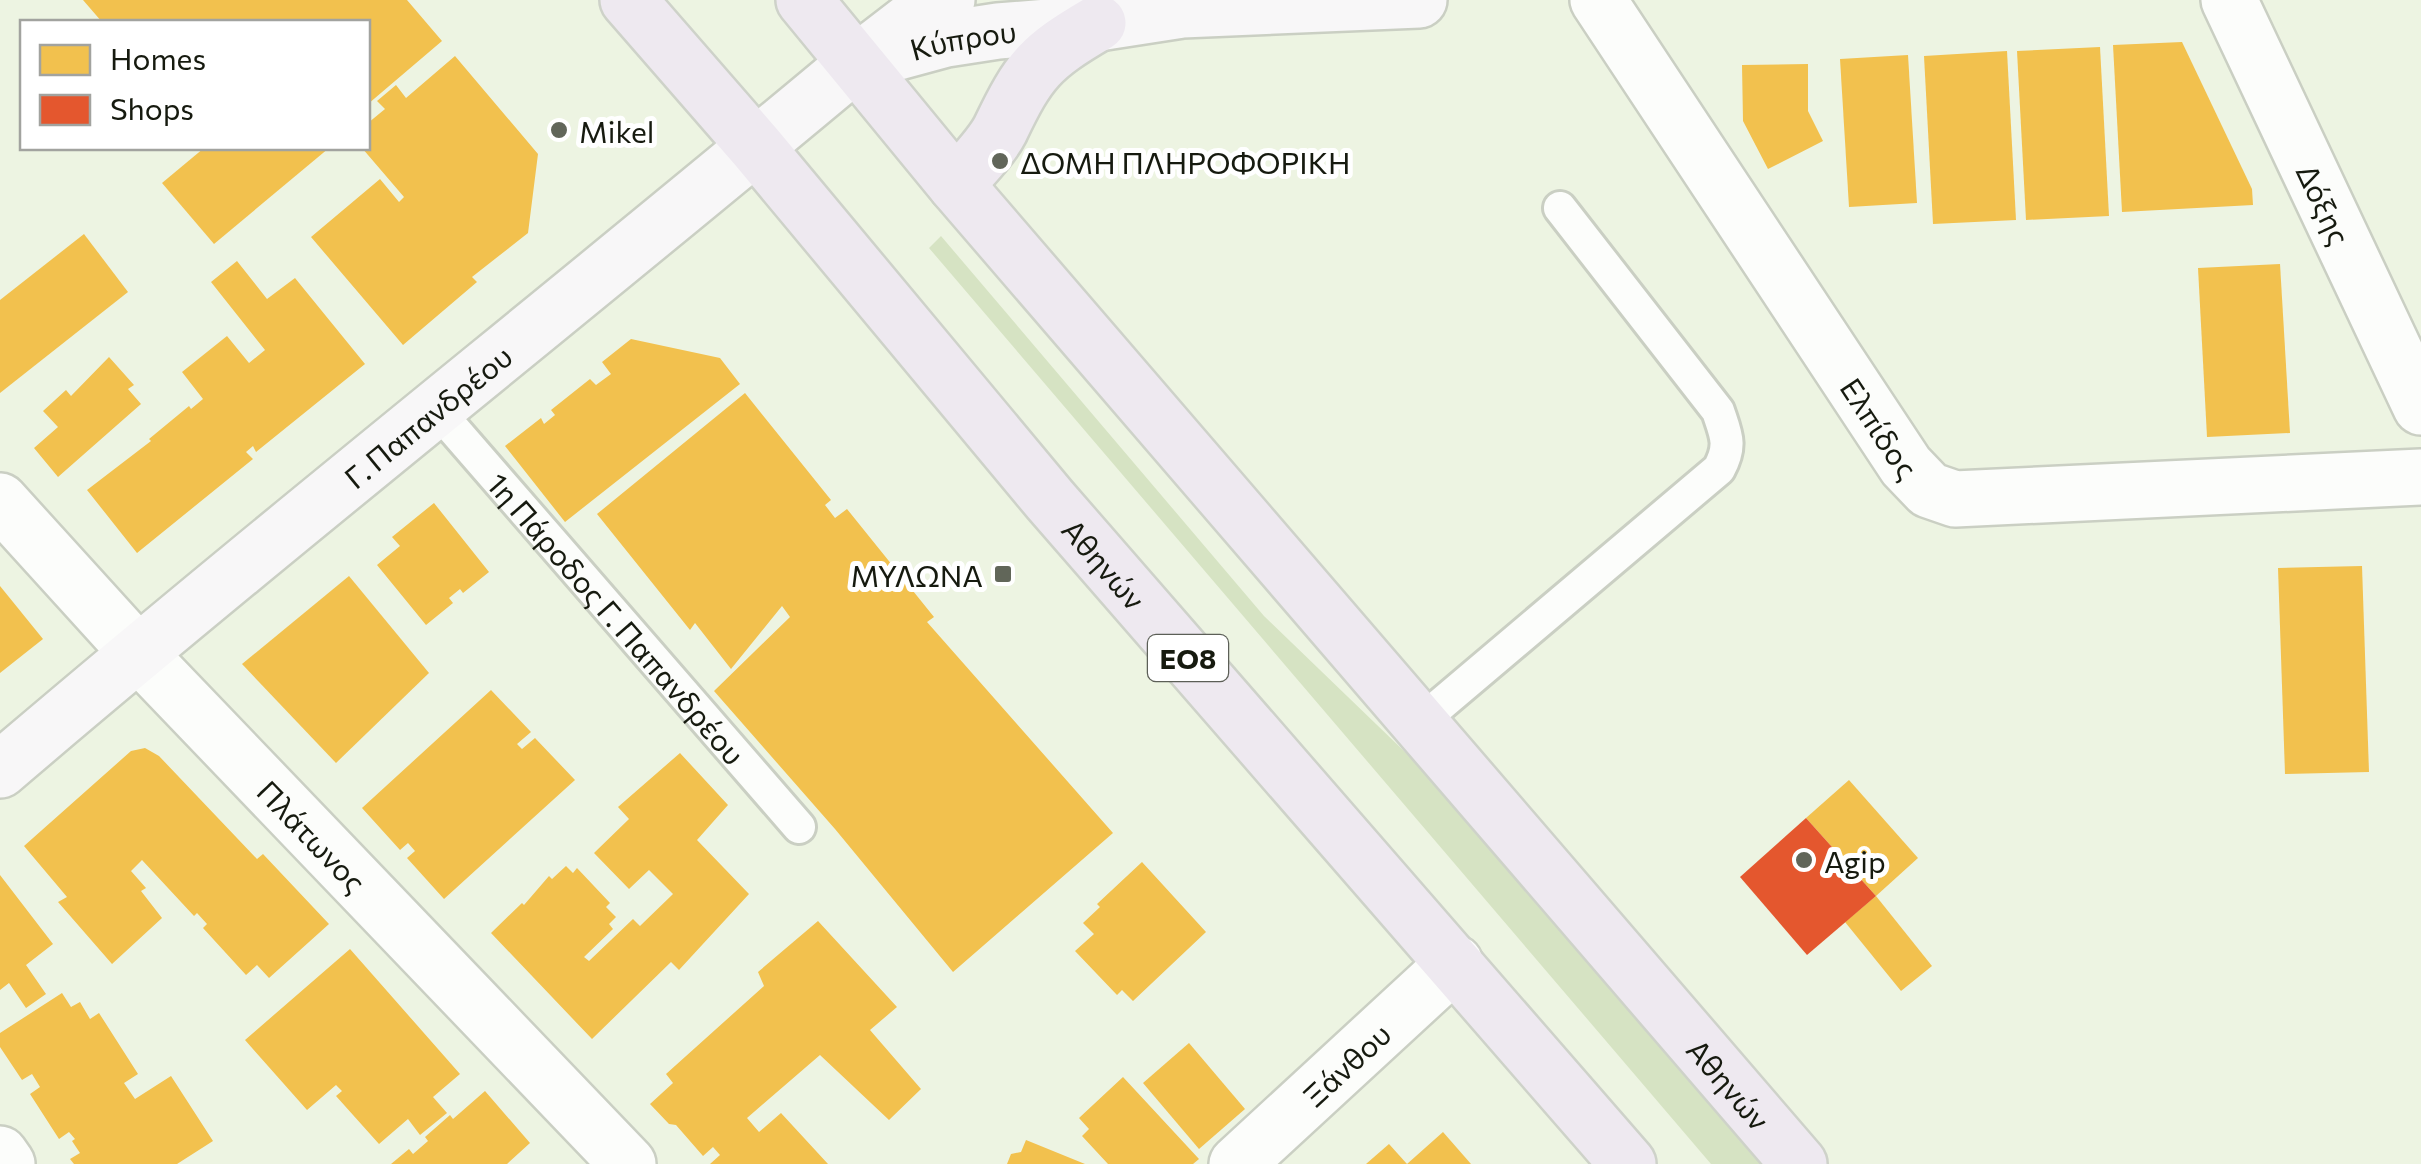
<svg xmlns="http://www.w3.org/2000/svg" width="2421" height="1164" viewBox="0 0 2421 1164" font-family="Commissioner,sans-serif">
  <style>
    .green { fill: #d6e3c3 }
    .homes { fill: #f2c14e }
    .shops { fill: #e4572e }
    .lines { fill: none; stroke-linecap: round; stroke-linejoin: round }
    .lane-casing { stroke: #cacfc3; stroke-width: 38 }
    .street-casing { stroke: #cacfc3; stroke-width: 60 }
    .secondary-casing { stroke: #cacfc3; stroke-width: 60 }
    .highway-casing { stroke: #ced2c9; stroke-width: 60 }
    .lane { stroke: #fcfdfb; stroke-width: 32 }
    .street { stroke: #fcfdfb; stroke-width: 55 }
    .secondary { stroke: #f8f7f8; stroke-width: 55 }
    .highway { stroke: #eee9f0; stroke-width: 55 }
    .poi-dot { fill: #616659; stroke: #fff; stroke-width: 4 }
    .labels { text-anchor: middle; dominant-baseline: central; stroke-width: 10; stroke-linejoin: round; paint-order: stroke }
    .shield { fill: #fff; stroke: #5c5f57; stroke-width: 2.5 }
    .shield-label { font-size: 28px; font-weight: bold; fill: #161a0f }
    .street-label { font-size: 30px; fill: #161a0f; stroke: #fff }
    .poi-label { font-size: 30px; fill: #161a0f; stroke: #fff; text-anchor: start }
  </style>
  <rect width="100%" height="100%" fill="#edf4e2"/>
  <polygon class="green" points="941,236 1264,616 1517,860 1775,1164 1711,1164 929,248"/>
  <g class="homes">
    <polygon points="83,0 407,0 442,41 368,104 368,22 102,22"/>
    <polygon points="2182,42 2252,189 2253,205 2122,212 2113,45"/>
    <polygon points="2100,47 2109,216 2026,220 2017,51"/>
    <polygon points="2007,51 2016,220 1933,224 1924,56"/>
    <polygon points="1908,55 1917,203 1849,207 1840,59"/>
    <polygon points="455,56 538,154 528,233 472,277 477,282 403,345 311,237 380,179 399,202 404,197 362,148 368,148 368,123 385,109 377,101 396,85 406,98"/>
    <polygon points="1808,64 1808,111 1823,141 1768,169 1743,121 1742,65"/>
    <polygon points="204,148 329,148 214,244 162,183"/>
    <polygon points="84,234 128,292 0,393 0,300"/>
    <polygon points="237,261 267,299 295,278 365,364 256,452 253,446 246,452 253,459 137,553 87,490 151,441 149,439 189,406 191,409 203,399 182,372 227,336 249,363 265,350 211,282"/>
    <polygon points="2280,264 2290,433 2207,437 2198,268"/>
    <polygon points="631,339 720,358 740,384 565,522 505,446 541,418 544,424 555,415 551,410 590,379 596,385 611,374 602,362"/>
    <polygon points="109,357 134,385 128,389 141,404 58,477 34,448 58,427 43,411 66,390 71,396"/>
    <polygon points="745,393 831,500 825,505 835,518 847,509 934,617 927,622 1113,833 953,972 835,829 714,691 790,617 782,606 731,669 695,623 690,630 597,514"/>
    <polygon points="434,503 489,572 463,593 460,589 449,598 453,603 426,625 377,565 400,546 392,537"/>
    <polygon points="2362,566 2369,772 2285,774 2278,568"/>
    <polygon points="349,576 429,673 336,763 242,664"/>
    <polygon points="0,586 43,639 0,673"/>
    <polygon points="491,690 531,732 517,744 522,749 535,738 575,780 444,899 407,858 415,851 408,843 400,850 362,808"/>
    <polygon points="145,748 159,756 257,859 263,854 329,924 269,978 257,965 246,975 203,928 207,924 197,913 194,916 142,860 131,871 146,888 141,891 162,918 112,964 58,902 67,897 24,846 131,751"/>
    <polygon points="680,753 728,805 697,840 749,894 679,970 671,962 592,1039 491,933 522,903 524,905 549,876 552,879 566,866 573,873 577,868 610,903 606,907 616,917 609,924 613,929 584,957 589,961 633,919 640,926 673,894 649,870 629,889 594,853 629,819 618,807"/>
    <polygon points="1849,780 1918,858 1876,896 1806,818"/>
    <polygon points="1142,862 1206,932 1133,1001 1122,990 1117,995 1075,951 1094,934 1083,923 1100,907 1097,904"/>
    <polygon points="0,875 53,944 26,965 46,994 26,1008 9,983 0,990"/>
    <polygon points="1876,896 1932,966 1901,991 1845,922"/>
    <polygon points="818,921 897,1007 870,1030 921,1089 889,1120 820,1055 747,1118 759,1132 781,1113 828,1164 710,1164 720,1155 713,1147 703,1156 676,1125 669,1124 650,1104 673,1083 666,1074 764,986 758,972"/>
    <polygon points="350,949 460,1074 433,1097 447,1113 420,1135 408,1119 379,1144 336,1096 342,1091 336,1085 307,1110 245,1040"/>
    <polygon points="62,993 71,1007 80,1002 90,1019 99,1013 138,1074 124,1083 135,1099 171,1076 213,1141 177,1164 74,1164 70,1159 80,1153 72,1141 75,1139 69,1132 59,1139 30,1094 40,1087 32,1074 22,1080 0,1047 0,1033"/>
    <polygon points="1189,1043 1245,1109 1199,1149 1143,1083"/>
    <polygon points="1123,1077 1199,1159 1193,1164 1108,1164 1082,1136 1089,1129 1079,1118"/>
    <polygon points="485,1091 530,1143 507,1164 391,1164 409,1149 413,1154 428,1141 425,1137 450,1115 453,1119"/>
    <polygon points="1443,1132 1471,1164 1407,1164"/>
    <polygon points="1026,1140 1085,1164 1007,1164 1011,1154 1021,1152"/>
    <polygon points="1389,1144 1407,1164 1366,1164"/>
  </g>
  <polygon class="shops" points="1806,818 1876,896 1807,955 1740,877"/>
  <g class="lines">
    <g class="lane-casing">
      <g id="lane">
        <path id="s1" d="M437 410 799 827"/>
        <path d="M1420 722 1719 469C1732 445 1726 435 1718 411L1560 208"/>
      </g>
    </g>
    <g class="street-casing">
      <g id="street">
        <path id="s2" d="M1598 0 1906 466 1929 490 1955 499 2421 477"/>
        <path id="s3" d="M2229 0 2421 407"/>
        <path id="s4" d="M0 501 138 653 628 1164"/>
        <polyline points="0,1154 7,1164"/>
        <path id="s5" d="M1237 1164 1455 963"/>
      </g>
    </g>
    <g class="secondary-casing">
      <g id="secondary">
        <path id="s6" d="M887 55 946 39 998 31 1098 23 1182 10 1419 0"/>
        <path id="s7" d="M0 770C281 530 572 301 856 63L921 13 947 0"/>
      </g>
    </g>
    <g class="highway-casing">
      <g id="highway">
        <path id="s8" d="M628 0 756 147 1050 500 1628 1164"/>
        <path id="s9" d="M804 0 956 185 1799 1164"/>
        <path d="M956 185C970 168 990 149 1000 130 1029 69 1040 57 1098 23"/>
      </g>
    </g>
    <use href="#lane" class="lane"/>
    <use href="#street" class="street"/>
    <use href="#secondary" class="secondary"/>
    <use href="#highway" class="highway"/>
  </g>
  <g class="poi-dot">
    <circle cx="559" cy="130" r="10"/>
    <circle cx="1000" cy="161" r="10"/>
    <rect x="993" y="564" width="20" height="20" rx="5"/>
    <circle cx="1804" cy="860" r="10"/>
  </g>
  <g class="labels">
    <rect class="shield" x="1148" y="635" width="80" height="46" rx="8"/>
    <g class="shield-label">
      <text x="1188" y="658">ΕΟ8</text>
    </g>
    <g class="street-label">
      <text stroke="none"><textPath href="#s6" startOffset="78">Κύπρου</textPath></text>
      <text stroke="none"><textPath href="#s3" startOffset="225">Δόξης</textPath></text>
      <text stroke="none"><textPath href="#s7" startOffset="555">Γ. Παπανδρέου</textPath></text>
      <text stroke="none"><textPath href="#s2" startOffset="512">Ελπίδος</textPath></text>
      <text stroke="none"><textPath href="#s8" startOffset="738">Αθηνών</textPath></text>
      <text stroke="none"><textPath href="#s1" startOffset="275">1η Πάροδος Γ. Παπανδρέου</textPath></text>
      <text stroke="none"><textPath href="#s4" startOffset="458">Πλάτωνος</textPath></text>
      <text stroke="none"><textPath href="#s5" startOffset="148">Ξάνθου</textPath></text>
      <text stroke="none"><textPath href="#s9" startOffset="1425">Αθηνών</textPath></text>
    </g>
    <g class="poi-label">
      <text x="579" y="130">Mikel</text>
      <text x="1020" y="161">ΔΟΜΗ ΠΛΗΡΟΦΟΡΙΚΗ</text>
      <text x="983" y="574" text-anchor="end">ΜΥΛΩΝΑ</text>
      <text x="1824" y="860">Agip</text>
    </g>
  </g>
  <rect x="20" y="20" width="350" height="130" fill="#ffffff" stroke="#a2a39f" stroke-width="2.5"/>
  <rect x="40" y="45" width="50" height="30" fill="#f2c14e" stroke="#a2a39f" stroke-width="2.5"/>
  <text x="110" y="70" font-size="30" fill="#161a0f">Homes</text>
  <rect x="40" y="95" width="50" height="30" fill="#e4572e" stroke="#a2a39f" stroke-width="2.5"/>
  <text x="110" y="120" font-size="30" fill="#161a0f">Shops</text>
</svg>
